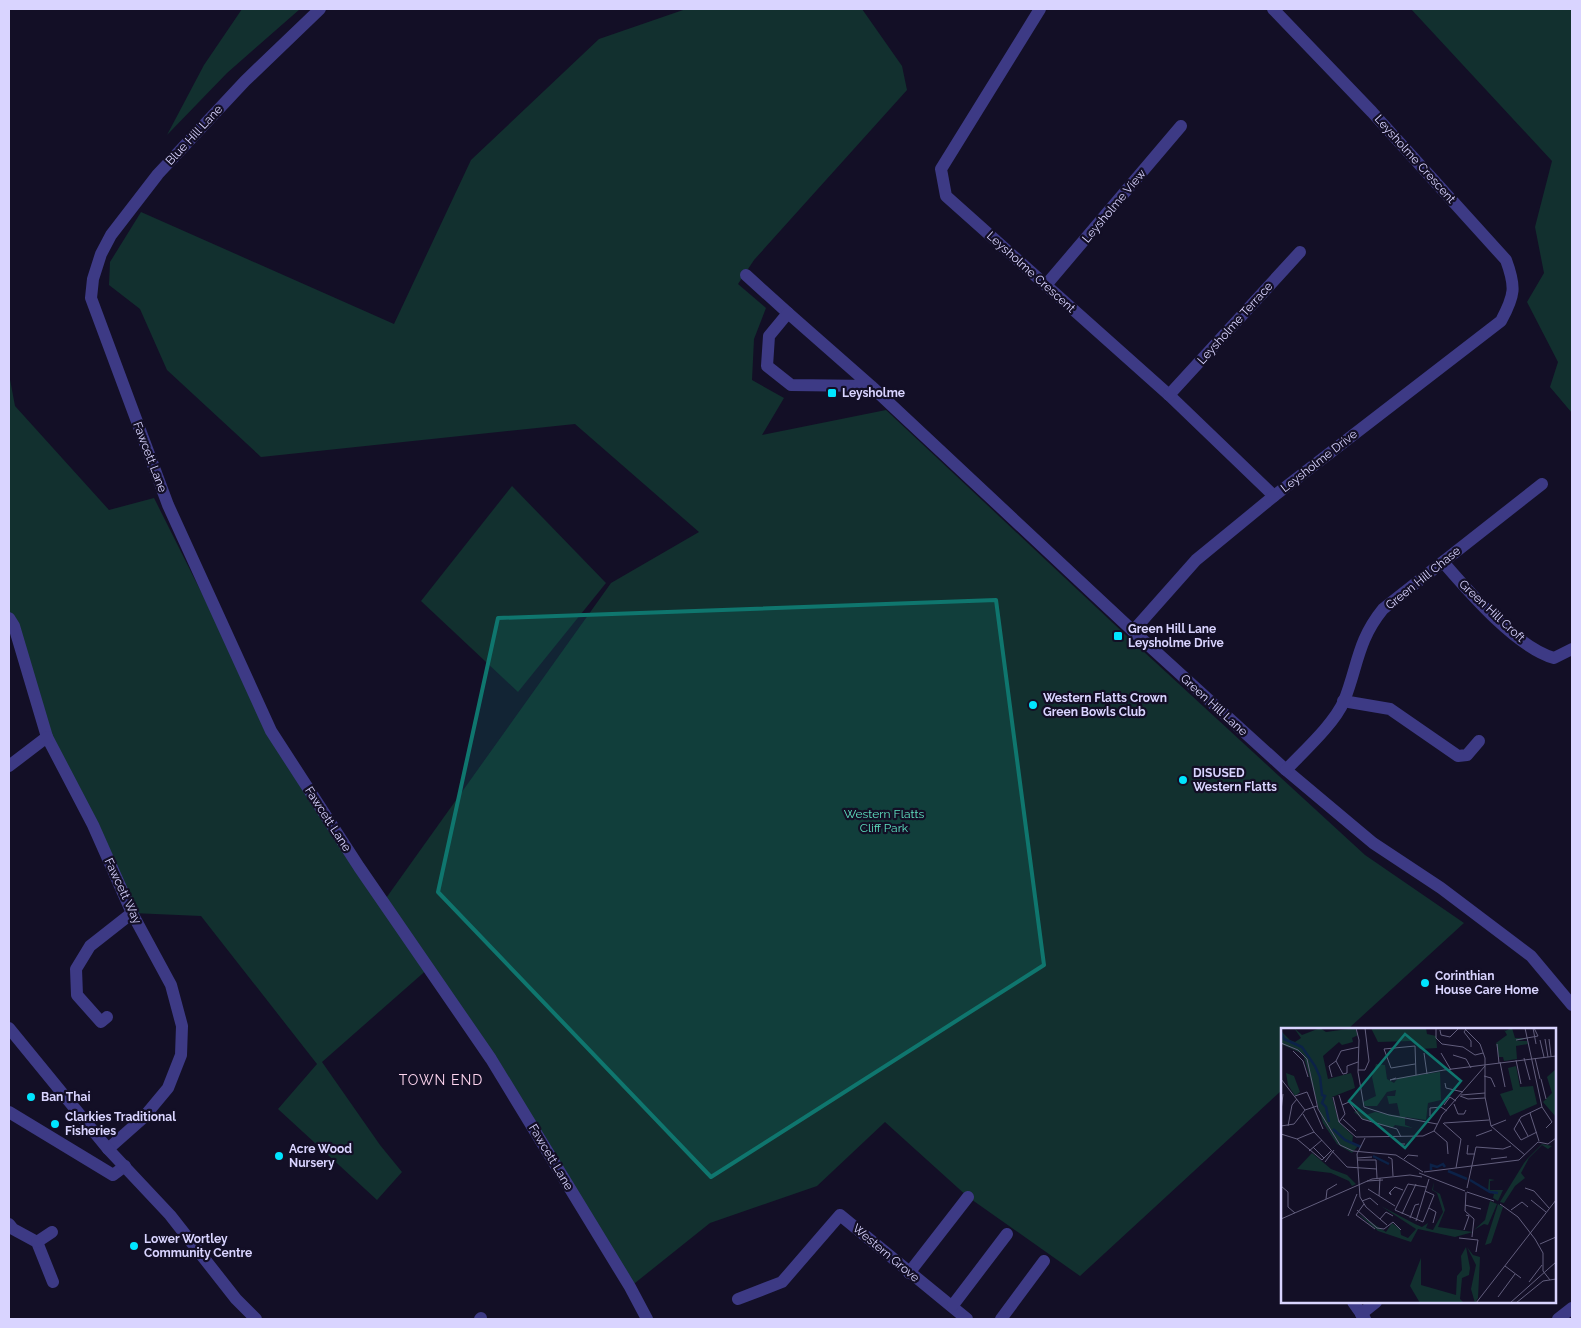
<svg xmlns="http://www.w3.org/2000/svg" width="1581" height="1328" viewBox="0 0 1581 1328" font-family="Raleway,sans-serif">
  <style>
    .green { fill: #12302f }
    .lines { fill: none; stroke-linecap: round; stroke-linejoin: round }
    .minor { stroke: #3d3a85; stroke-width: 12 }
    .tertiary { stroke: #3d3a85; stroke-width: 12 }
    .marked { fill: #0f766e; fill-opacity: 0.2; stroke: #0f766e; stroke-width: 4; stroke-linejoin: round }
    .poi-dot { fill: #00e5ff; stroke: #130f26; stroke-width: 2 }
    .labels { text-anchor: middle; dominant-baseline: central; stroke-width: 4.5; stroke-linejoin: round; paint-order: stroke }
    .street-label { font-size: 12px; fill: #d9d4ff; stroke: #130f26 }
    .poi-label { font-size: 12px; font-weight: bold; fill: #d9d4ff; stroke: #130f26; text-anchor: start }
    .park-label { font-size: 12px; fill: #5fe0c0; stroke: #130f26 }
    .neighbourhood-label { font-size: 14px; letter-spacing: 1px; fill: #ffd6f0; stroke: #130f26 }
    .inset-river { fill: none; stroke: #0c2248; stroke-width: 2.5 }
    .inset-road { fill: none; stroke: #625e7d; stroke-width: 1 }
    .view { fill: #0f766e; fill-opacity: 0.15; stroke: #0f766e; stroke-width: 2.5 }
    .inset-edge { fill: none; stroke: #d9d4ff; stroke-width: 2.5 }
  </style>
  <rect width="100%" height="100%" fill="#130f26"/>
  <g class="green">
    <polygon points="242,9 300,9 227,73 167,135 204,65"/>
    <polygon points="686,9 862,9 902,66 907,90 754,260 738,284 766,308 754,339 752,380 784,398 762,435 886,410 1130,639 1365,855 1464,923 1348,1029 1282,1029 1282,1090 1080,1276 968,1197 885,1122 817,1186 710,1223 630,1287 430,967 322,1062 380,1145 402,1172 377,1200 278,1109 317,1064 201,916 132,913 47,737 9,618 9,374 15,406 109,510 154,498 271,731 384,901 611,583 699,532 575,424 261,457 167,370 140,309 109,285 110,262 141,212 394,324 471,160 599,39"/>
    <polygon points="1411,9 1572,9 1572,413 1550,387 1558,362 1527,302 1544,273 1535,227 1552,161"/>
    <polygon points="512,486 606,583 518,692 421,601"/>
  </g>
  <g class="lines">
    <g class="minor">
      <polyline points="320,9 245,81 158,174 111,235 101,254 93,279 91,298 168,505 271,731 359,867 491,1059 630,1287 647,1319"/>
      <polyline points="1040,9 941,169 946,196 1169,395 1274,496"/>
      <polyline points="746,275 788,313"/>
      <polyline points="1046,285 1181,126"/>
      <polyline points="871,386 791,385 767,366 769,336 788,313 871,386 1133,631 1286,770 1373,843 1441,888 1531,956 1572,1005"/>
      <polyline points="1169,395 1300,252"/>
      <path d="M1443 562C1469 592 1516 647 1554 658L1572 649"/>
      <polyline points="9,618 14,626 47,737 93,825 132,913 171,985 182,1026 181,1055 168,1088 143,1118 108,1149"/>
      <path d="M1133 631 1196 560 1274 496 1501 321C1515 295 1516 287 1506 260L1372 112 1273 9"/>
      <polyline points="1343,701 1390,709 1458,756 1467,755 1479,741"/>
      <polyline points="9,766 47,737"/>
      <path d="M1286 770C1304 751 1334 724 1344 701 1358 666 1357 641 1383 609L1542 484"/>
      <polyline points="107,1017 101,1022 77,995 76,969 90,946 132,913"/>
      <polyline points="9,1112 113,1175 125,1166"/>
      <polyline points="9,1224 13,1229 37,1242 53,1282"/>
      <polyline points="37,1242 52,1232"/>
      <polyline points="909,1273 968,1197"/>
      <polyline points="738,1299 782,1282 840,1215 967,1319"/>
      <polyline points="1353,1302 1365,1319"/>
      <polyline points="953,1305 1007,1234"/>
      <polyline points="1361,1314 1376,1302"/>
      <polyline points="480,1319 481,1318"/>
      <polyline points="1001,1319 1044,1261"/>
      <polyline points="1558,1319 1572,1308"/>
    </g>
    <polyline class="tertiary" points="9,1028 108,1149 170,1215 236,1299 256,1319"/>
  </g>
  <path class="marked" d="M996 600 1044 965 711 1177 438 892 498 618Z"/>
  <g class="poi-dot">
    <rect x="827" y="388" width="10" height="10" rx="2.5"/>
    <rect x="1113" y="631" width="10" height="10" rx="2.5"/>
    <circle cx="1033" cy="705" r="5"/>
    <circle cx="1183" cy="780" r="5"/>
    <circle cx="1425" cy="983" r="5"/>
    <circle cx="31" cy="1097" r="5"/>
    <circle cx="55" cy="1124" r="5"/>
    <circle cx="279" cy="1156" r="5"/>
    <circle cx="134" cy="1246" r="5"/>
  </g>
  <g class="labels">
    <g class="street-label">
      <text transform="translate(194 135) rotate(-47)">Blue Hill Lane</text>
      <text transform="translate(1415 159) rotate(48)">Leysholme Crescent</text>
      <text transform="translate(1114 206) rotate(-50)">Leysholme View</text>
      <text transform="translate(1031 272) rotate(42)">Leysholme Crescent</text>
      <text transform="translate(1235 323) rotate(-48)">Leysholme Terrace</text>
      <text transform="translate(150 457) rotate(69)">Fawcett Lane</text>
      <text transform="translate(1319 461) rotate(-38)">Leysholme Drive</text>
      <text transform="translate(1423 578) rotate(-39)">Green Hill Chase</text>
      <text transform="translate(1492 611) rotate(43)">Green Hill Croft</text>
      <text transform="translate(1214 705) rotate(42)">Green Hill Lane</text>
      <text transform="translate(328 819) rotate(57)">Fawcett Lane</text>
      <text transform="translate(123 891) rotate(65)">Fawcett Way</text>
      <text transform="translate(551 1157) rotate(59)">Fawcett Lane</text>
      <text transform="translate(886 1253) rotate(40)">Western Grove</text>
    </g>
    <g class="poi-label">
      <text x="842" y="393">Leysholme</text>
      <text x="1128" y="629">Green Hill Lane<tspan x="1128" dy="14">Leysholme Drive</tspan></text>
      <text x="1043" y="698">Western Flatts Crown<tspan x="1043" dy="14">Green Bowls Club</tspan></text>
      <text x="1193" y="773">DISUSED<tspan x="1193" dy="14">Western Flatts</tspan></text>
      <text x="1435" y="976">Corinthian<tspan x="1435" dy="14">House Care Home</tspan></text>
      <text x="41" y="1097">Ban Thai</text>
      <text x="65" y="1117">Clarkies Traditional<tspan x="65" dy="14">Fisheries</tspan></text>
      <text x="289" y="1149">Acre Wood<tspan x="289" dy="14">Nursery</tspan></text>
      <text x="144" y="1239">Lower Wortley<tspan x="144" dy="14">Community Centre</tspan></text>
    </g>
    <g class="park-label">
      <text x="884" y="814">Western Flatts<tspan x="884" dy="14">Cliff Park</tspan></text>
    </g>
    <g class="neighbourhood-label">
      <text x="441" y="1080">TOWN END</text>
    </g>
  </g>
  <g transform="translate(1281 1028)">
    <rect width="275" height="275" fill="#130f26"/>
    <path d="M13 0 21 7 39 0 45 4 74 0 77 7 71 10 72 14 61 17 58 14 42 28 47 51 70 45 72 51 74 60 51 69 58 94 72 108 71 116 77 118 71 125 56 116 42 95 22 26 0 16V3L9 12 14 14 20 10ZM90 0H145L146 6 155 8 156 20 139 21 130 13 97 14ZM222 0 224 3 231 0 234 10H248L235 13H246L247 16 235 18 236 31 223 33 222 29H218L215 15 226 7ZM95 36 104 37 106 51 113 55 117 50 159 44 160 72 147 75 145 92 124 89V97L132 100 114 97 111 100 81 91 73 84 77 82 85 87 94 84 119 88 116 75 108 76 106 68H114L115 62 106 64 96 78H84L82 74 95 68 91 49ZM235 38 239 59 252 58 256 76 229 88 219 66 232 62 227 40ZM275 41V89L262 74 271 65 266 49ZM5 45 13 48 19 64 14 68 7 57ZM261 116 271 118 267 121 261 117 248 130 240 145 244 150 234 158 223 175 219 174 243 135 247 130ZM31 125 50 141 66 147 75 156 71 158 68 153 50 145 16 141ZM208 151 214 152 209 153V162H222L217 173 212 170 213 166 189 153 207 162ZM153 154 152 162 159 166 164 182 157 199 192 204 174 209 137 201 130 214 97 203 76 185 105 204 111 195 119 201 120 207 127 210 135 201 100 178 134 196 141 199 147 195 145 200 152 202 162 184 156 165 151 162ZM209 173 216 176 207 197 203 196 193 202 204 192ZM217 176 222 179 210 215 204 217ZM185 219 189 240 188 247 181 250 179 271 183 275H139L129 258 140 230V257L175 267 176 248 181 242 180 228ZM186 219 192 227 199 229 197 270 194 275 190 261 195 237Z" fill="#12302f"/>
    <path class="inset-river" d="M0 4 3 11 21 19 34 38 39 49 41 67 44 68 41 75 45 79 48 94M52 101 64 112 80 119M92 128 108 136M150 142V137L156 139 162 136 164 139M167 143 186 151M189 152 209 164 217 165"/>
    <path class="inset-road" d="M75 0 78 12 77 44 83 79 108 87 156 96M155 0V10L161 16 182 19 194 27 202 25M183 0 199 16 204 30V69L210 98 244 127M244 0 261 79M252 0 255 16M185 1 183 4 190 13V19M159 2 160 7 169 9 178 0M264 11 267 29M268 11 270 28M235 12 257 8 253 0M259 12 263 29M0 15 17 22 26 31 37 81 59 117 72 123 115 127 142 144M216 16 218 35M12 23 22 33 27 49M143 25 146 46M160 25 170 42M172 27 185 31 190 40M243 30 249 52M254 30 259 51M235 32 240 56M77 34 66 38V45L62 46 55 33 60 23 78 19M219 34 224 59M134 36 110 40 103 21 134 18 135 47M77 42H84L88 33 84 0M203 48 210 50 214 59M51 49 48 38 55 33M115 50 109 52 163 42 275 28M0 51 24 82M260 51 265 71M164 55 165 60 182 64M58 67 64 86 58 94M180 67 204 65M14 68 26 64 42 101M179 68 187 71 204 70M52 69 58 94 75 109 142 108 153 103 161 87 204 38M173 76 177 86H183L185 82M61 77 68 74 81 91 116 101 120 109M163 77 169 69 175 73M261 79 271 94 265 100M0 83 2 66M249 85 258 113M22 86 33 104 66 139 96 141M149 88V80L160 79 166 83M62 91 75 103M238 91 247 108M162 95 180 111M163 95 208 92M0 98 13 96 24 82 36 78M7 98 11 77 16 71M210 98 225 92M153 103 166 114 167 126M256 104 240 112 233 101 240 89 261 79M0 106 16 111 33 104M195 108 211 102M112 109 118 116H124M84 110 76 126 79 169 85 179 106 197M16 111 41 132 50 123M187 117 186 126H194M32 119 43 130M28 123 41 112M107 129 111 131 112 148M76 130 91 129M123 131 127 127 137 128M210 131 226 129M76 132H95L96 150M44 134 53 122M175 140 180 111M143 144 238 132 257 114 267 116 275 110M138 145 184 163M86 153 102 152M0 158 7 164V179L14 185M186 160 195 119 222 121 230 118M244 160 253 163 268 180M87 161 114 178M144 163 153 167 142 194 114 182 127 156 145 159M109 164 110 167 108 165 114 159 122 162M185 164 184 183 193 191 191 209M186 164 213 173M98 168 99 150M45 171 46 162 56 156M250 172 265 184M81 173 89 170 97 177M83 176 75 187 94 201M219 176 237 189 254 211 262 225V243L269 252M184 177 200 181M148 180 155 184 152 195M76 182 96 200 103 201 112 194 120 202M230 182 241 174 247 179M121 186 135 156M67 188 76 166M129 190 134 177 138 176M0 191 91 151 129 147 141 149M99 191 105 184 112 188M135 193 148 151M183 202 188 188 185 187M178 210 197 212 195 224M259 216 275 209M224 238 240 250M248 254 261 237M217 269 234 246M195 275 275 172M229 275 275 234M235 275 262 253 275 251"/>
    <path class="view" d="M124 6 180 53 124 120 68 73Z"/>
    <rect width="275" height="275" class="inset-edge"/>
  </g>
  <rect width="1581" height="1328" fill="none" stroke="#d9d4ff" stroke-width="20"/>
</svg>
